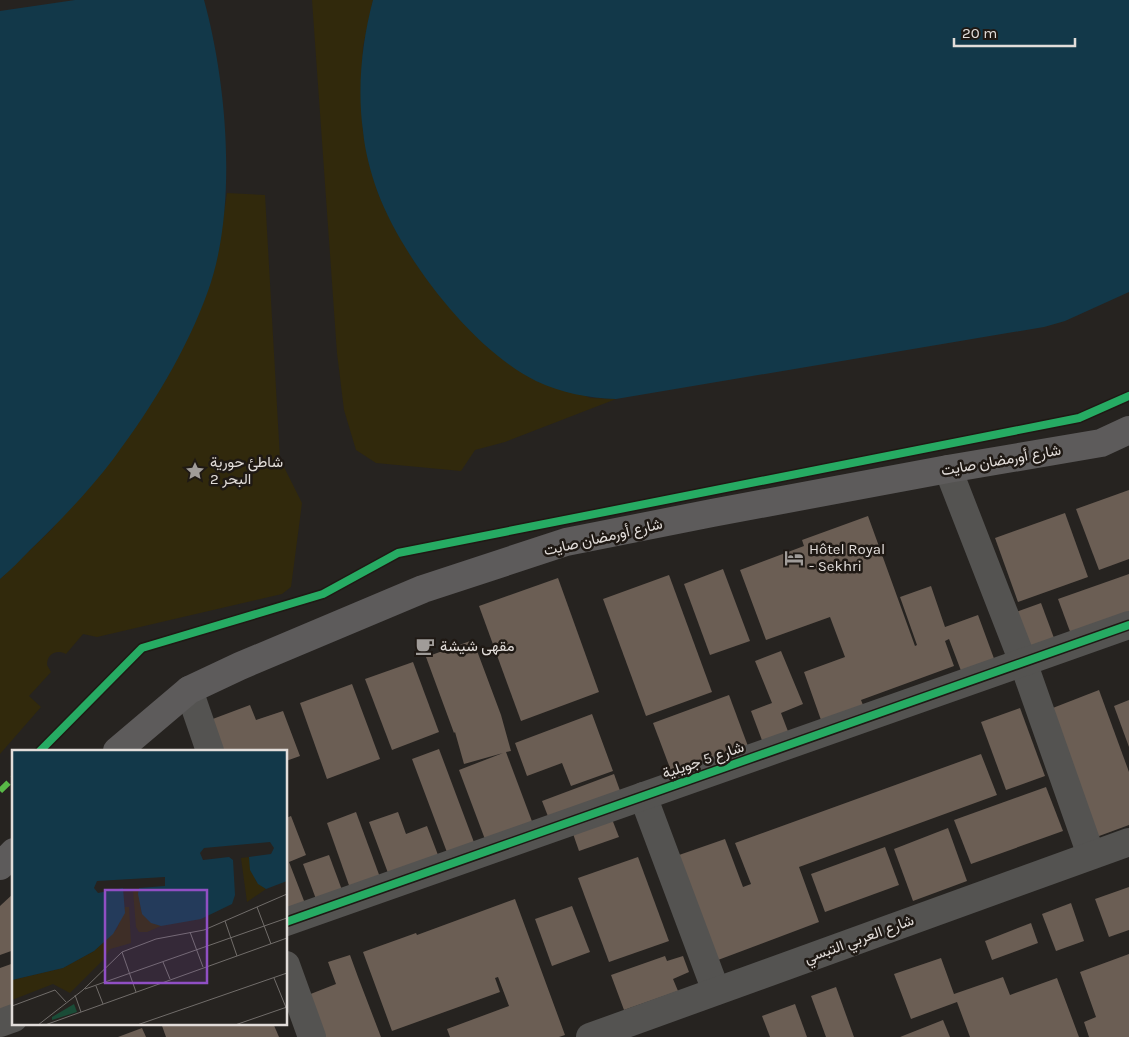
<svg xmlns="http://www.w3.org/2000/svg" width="1129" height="1037" viewBox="0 0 1129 1037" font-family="Karla,Vazirmatn,sans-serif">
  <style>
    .sand { fill: #31290c }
    .water { fill: #123849 }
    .building { fill: #6b5e54 }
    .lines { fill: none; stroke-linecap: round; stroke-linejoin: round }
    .minor { stroke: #545351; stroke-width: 28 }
    .major { stroke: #5d5b5b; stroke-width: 28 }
    .quiet { stroke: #58b947; stroke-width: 6; stroke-dasharray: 12 6; stroke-linecap: butt }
    .cycleway-casing { stroke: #1f1914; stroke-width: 11 }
    .cycleway { stroke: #26ab63; stroke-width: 8 }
    .labels { text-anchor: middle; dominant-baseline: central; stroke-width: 5; stroke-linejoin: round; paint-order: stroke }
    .street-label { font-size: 15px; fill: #e2ddda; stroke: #1f1914 }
    .poi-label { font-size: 15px; fill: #e2ddda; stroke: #1f1914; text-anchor: start }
    .inset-road { fill: none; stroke: #716d6a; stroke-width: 1 }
    .view { fill: #904fc4; fill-opacity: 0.15; stroke: #904fc4; stroke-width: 2.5 }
    .inset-edge { fill: none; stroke: #e2ddda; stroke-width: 2.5 }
  </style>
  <rect width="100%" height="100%" fill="#262320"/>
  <g class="sand">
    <polygon points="312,0 373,0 363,47 361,94 363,131 368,159 378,193 396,231 415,262 439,294 487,347 590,398 616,399 505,442 475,450 461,471 376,463 356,450 344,410 337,353"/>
    <path d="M227 193 265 195 280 459 302 503 291 587 282 594 97 637 83 634 66 654C56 649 47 654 47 665L51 672 29 696 41 707 0 754V579L53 528 218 252Z"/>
  </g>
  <g class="water">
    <path d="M75 0H204C227 83 238 208 208 291 187 350 152 407 114 458 89 491 60 521 30 550 20 560 11 570 0 579V11Z"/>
    <path d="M373 0H1129V292L1065 321 1044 327 616 399C588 398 562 393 536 381 473 350 403 259 378 193 371 174 365 152 363 131 357 88 362 41 373 0Z"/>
  </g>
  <g class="building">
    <polygon points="1129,490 1129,559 1099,570 1076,509"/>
    <polygon points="1065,513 1088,577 1018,602 995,538"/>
    <polygon points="868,516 915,646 917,645 900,597 931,586 945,627 978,615 996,664 963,676 949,639 945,641 954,666 861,700 863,705 821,720 804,672 845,657 830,617 766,640 740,570 804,546 802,540"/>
    <polygon points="723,569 750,641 710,655 684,584"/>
    <polygon points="1129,574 1129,616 1072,637 1058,599"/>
    <polygon points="669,575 712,692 646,716 603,599"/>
    <polygon points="558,578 599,692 521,721 479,606"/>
    <polygon points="1041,603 1054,638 1029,648 1016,612"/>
    <polygon points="473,640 501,715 511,751 506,752 533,824 486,842 459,770 503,753 464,764 455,732 454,733 426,657"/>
    <polygon points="781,651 803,704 781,713 789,734 763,743 751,711 772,703 755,661"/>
    <polygon points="413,662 439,732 392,750 365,679"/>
    <polygon points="352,684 380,759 327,779 300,703"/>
    <polygon points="1099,690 1129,772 1129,825 1091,839 1045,711"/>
    <polygon points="729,695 749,749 673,776 653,723"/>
    <polygon points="1129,700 1129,747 1114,706"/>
    <polygon points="250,705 256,720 283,711 300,756 286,761 286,751 221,751 210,720"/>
    <polygon points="1020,708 1045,776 1006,790 981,722"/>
    <polygon points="592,714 613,771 571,786 562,763 527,776 515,743"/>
    <polygon points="439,749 475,845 448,855 412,759"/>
    <polygon points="981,754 997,795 799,867 819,922 718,960 679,855 725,839 743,887 751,884 735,843"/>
    <polygon points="614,774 623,799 551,824 542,801"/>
    <polygon points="1046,787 1063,831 971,864 954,820"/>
    <polygon points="356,812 381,880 351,891 327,823"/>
    <polygon points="398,812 406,834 427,826 438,855 388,873 369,822"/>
    <polygon points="610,814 619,837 579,851 571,828"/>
    <polygon points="291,816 306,855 289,862 306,906 286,913 286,818"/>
    <polygon points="948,828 967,881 913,901 894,849"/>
    <polygon points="885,847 899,885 825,912 811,874"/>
    <polygon points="329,855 342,890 316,899 303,864"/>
    <polygon points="638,857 669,941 609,962 578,878"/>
    <polygon points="1129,887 1129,930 1109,937 1095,899"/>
    <polygon points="14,893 14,950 0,955 0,906"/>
    <polygon points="515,899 565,1035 559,1037 450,1037 447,1029 509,1006 498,977 495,978 500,992 392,1031 363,952 416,933 417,935"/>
    <polygon points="1071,903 1084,941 1056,951 1042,914"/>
    <polygon points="572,906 590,952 552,966 535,919"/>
    <polygon points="1031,923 1038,943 992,960 985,941"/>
    <polygon points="1129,954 1129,1037 1089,1037 1084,1022 1096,1017 1080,972"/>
    <polygon points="350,955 358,977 381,1037 323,1037 308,995 336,984 328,962"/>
    <polygon points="665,956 667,961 683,956 689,972 673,979 678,991 624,1010 611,975"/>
    <polygon points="941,958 954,994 1003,977 1010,995 1057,978 1079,1037 970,1037 957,1002 911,1019 894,974"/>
    <polygon points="14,963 14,1011 0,1016 0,968"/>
    <polygon points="836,987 854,1037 826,1037 811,996"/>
    <polygon points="795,1004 807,1037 770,1037 762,1016"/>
    <polygon points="943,1020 950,1037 900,1037"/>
    <polygon points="161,1023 273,1023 279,1037 166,1037"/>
    <polygon points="142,1028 146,1037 118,1037"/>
  </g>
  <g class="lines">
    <g class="minor">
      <polyline points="948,469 1023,662 1091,855"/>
      <polyline points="189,690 210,751"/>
      <polyline points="643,796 716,991"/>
      <polyline points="286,922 1129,625"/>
      <polyline points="286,965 312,1037"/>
      <polyline points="0,1023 14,1018"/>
      <polyline points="590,1037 1129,842"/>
    </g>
    <g class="major">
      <polyline points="117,751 189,690 240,666 423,589 566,542 712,513 948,469 1101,443 1129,430"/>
      <polyline points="0,866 14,852"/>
    </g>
    <polyline class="quiet" points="0,791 14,777"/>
    <g class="cycleway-casing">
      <g id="cycleway">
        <polyline points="40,751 142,648 323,594 398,553 1079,418 1129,396"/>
        <polyline points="286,922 1129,625"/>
      </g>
    </g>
    <use href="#cycleway" class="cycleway"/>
  </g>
  <defs>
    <g id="sight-bare" transform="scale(1.5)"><path d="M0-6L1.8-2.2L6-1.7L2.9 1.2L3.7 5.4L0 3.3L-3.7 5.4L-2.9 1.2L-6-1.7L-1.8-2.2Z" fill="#a09c99" stroke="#1f1914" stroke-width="2.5" paint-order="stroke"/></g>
    <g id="hotel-bare" transform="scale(1.5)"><path d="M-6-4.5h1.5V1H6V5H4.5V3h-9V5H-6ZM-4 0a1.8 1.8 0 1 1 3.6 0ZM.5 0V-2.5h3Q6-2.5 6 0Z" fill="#a09c99" stroke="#1f1914" stroke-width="2.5" paint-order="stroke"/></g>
    <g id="cafe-bare" transform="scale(1.5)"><path d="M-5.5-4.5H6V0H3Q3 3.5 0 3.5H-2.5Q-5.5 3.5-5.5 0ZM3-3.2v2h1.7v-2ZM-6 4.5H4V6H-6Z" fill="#a09c99" stroke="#1f1914" stroke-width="2.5" paint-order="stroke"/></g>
  </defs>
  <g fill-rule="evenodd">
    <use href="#sight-bare" x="195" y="471"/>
    <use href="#hotel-bare" x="794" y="558"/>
    <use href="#cafe-bare" x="425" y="646"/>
  </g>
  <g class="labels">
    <g class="street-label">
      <text transform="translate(1001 460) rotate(-10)">شارع أورمضان صايت</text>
      <text transform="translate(603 537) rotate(-13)">شارع أورمضان صايت</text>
      <text transform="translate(703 760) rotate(-19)">شارع 5 جويلية</text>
      <text transform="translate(859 939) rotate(-20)">شارع العربي التبسي</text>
    </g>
    <g class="poi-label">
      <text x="210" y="462">شاطئ حورية<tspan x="210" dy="17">البحر 2</tspan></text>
      <text x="809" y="549">Hôtel Royal<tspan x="809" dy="17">- Sekhri</tspan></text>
      <text x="440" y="646">مقهى شيشة</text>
    </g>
  </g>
  <g transform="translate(12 750)">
    <rect width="275" height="275" fill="#262320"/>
    <path d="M62 254 65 262 40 270V267Z" fill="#1a4c37"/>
    <path d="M237 107 244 131 254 139 235 152 229 108ZM127 138 129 161 137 171 149 176 135 182H127L124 177 121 140ZM113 157H117L119 193 98 199 92 209 58 243 41 234 0 250V230L51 218 82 201 105 179Z" fill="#31290c"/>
    <path d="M0 0H275V131L254 139 246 134 238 120 237 107 259 104 262 98 258 92 192 98 188 103 191 110 217 107 221 110 223 145 220 154 189 169 149 176 139 173 130 164 126 144 127 138 153 136V127L85 131 82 138 86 143 111 138 113 163 101 184 82 201 51 218 0 230Z" fill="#123849"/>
    <path class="inset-road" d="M245 157 259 194M213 171 225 206M178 182 191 217M110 202 124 242M151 212 158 229M262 228 275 260M84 236 91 254M73 239 275 168M63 245 69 262M0 256 43 240 54 252M26 275 71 240 110 202 144 189 192 180 275 144M33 275 275 188M125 275 275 223M223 275 275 257"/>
    <path class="view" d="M93 140H195V233H93Z"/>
    <rect width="275" height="275" class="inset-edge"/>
  </g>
  <path d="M954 38v8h121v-8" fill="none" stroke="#e2ddda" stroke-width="2.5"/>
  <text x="962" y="38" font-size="15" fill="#e2ddda" stroke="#1f1914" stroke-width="4" paint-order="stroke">20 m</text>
</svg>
